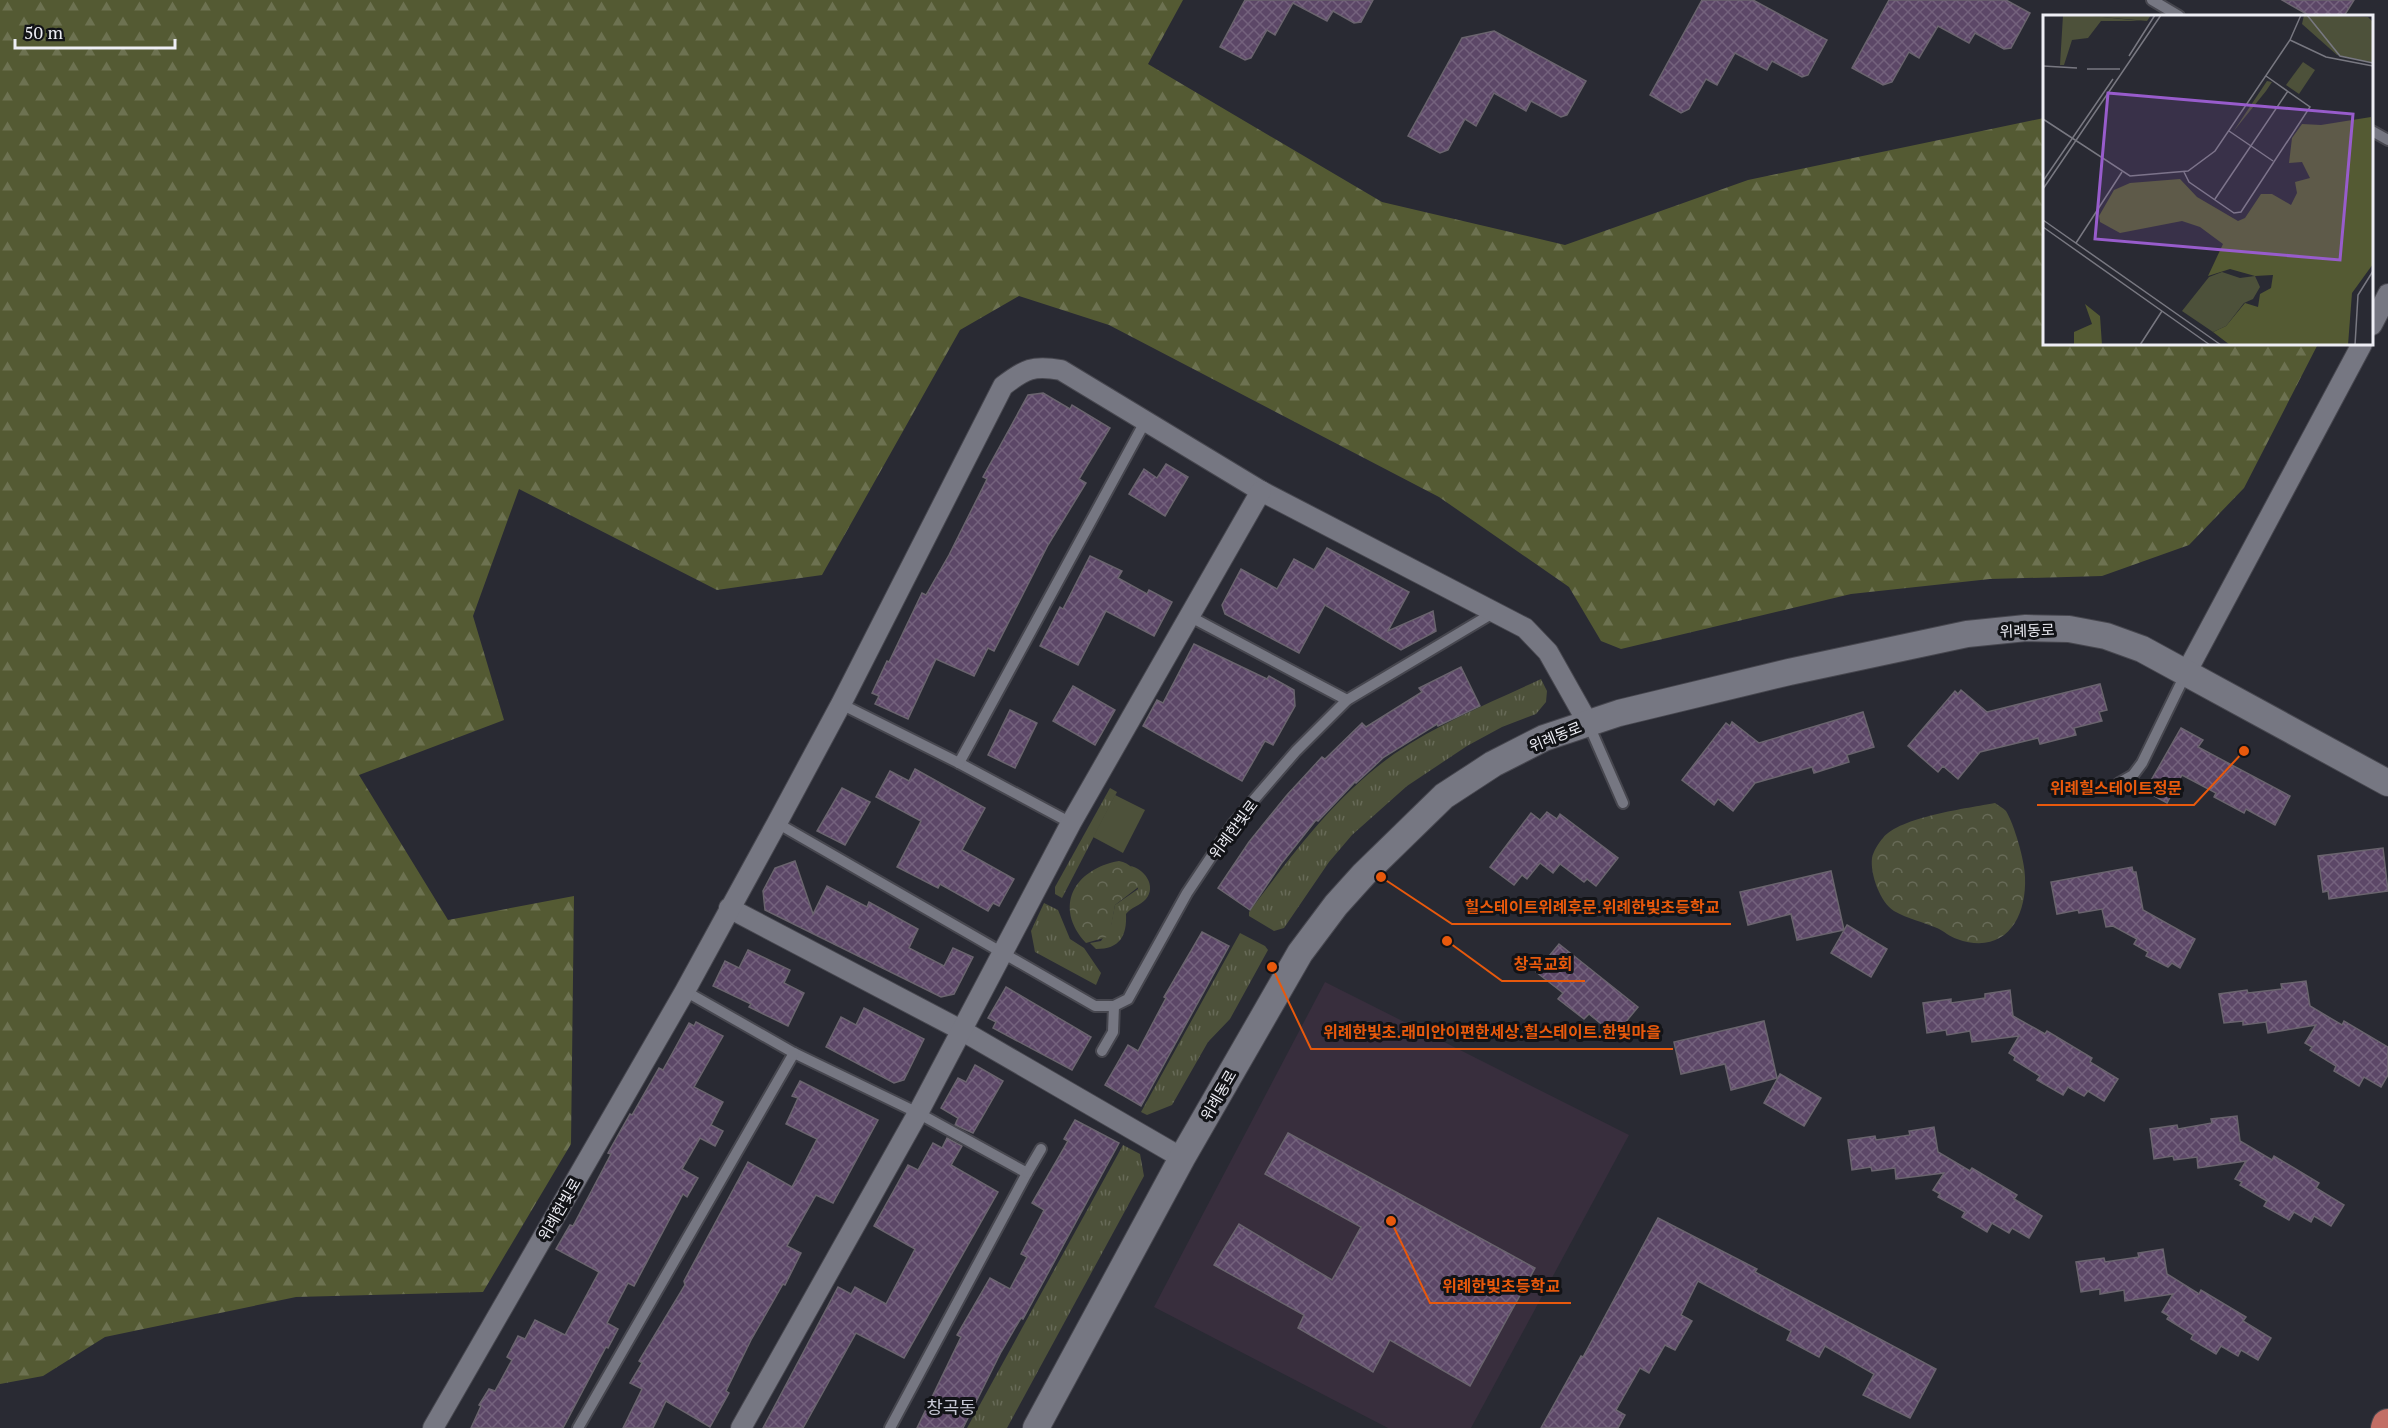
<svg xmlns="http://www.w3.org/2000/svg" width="2388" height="1428" viewBox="0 0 2388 1428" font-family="'PT Serif','Noto Sans KR',serif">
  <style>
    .education { fill: #382e3d }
    .grass { fill: url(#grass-tufts) }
    .forest { fill: url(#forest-firs) }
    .park { fill: url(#park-crowns) }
    .pitch { fill: #4d513a }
    .building { fill: url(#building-cross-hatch); stroke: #6a646e; stroke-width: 1.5 }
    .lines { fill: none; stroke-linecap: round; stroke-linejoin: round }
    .service-casing { stroke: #47474f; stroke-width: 14 }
    .minor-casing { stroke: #47474f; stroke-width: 22 }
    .tertiary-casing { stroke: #47474f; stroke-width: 28 }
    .primary-casing { stroke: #47474f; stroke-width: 34 }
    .service { stroke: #767782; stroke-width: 10 }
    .minor { stroke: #767782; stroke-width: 20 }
    .tertiary { stroke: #767782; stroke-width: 26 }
    .primary { stroke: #c26e65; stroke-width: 32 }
    .labels { text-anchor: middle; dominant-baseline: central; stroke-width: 6; stroke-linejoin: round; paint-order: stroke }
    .street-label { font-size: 15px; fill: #eeeef5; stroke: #121317 }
    .quarter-label { font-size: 18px; fill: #c7c8d5; stroke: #121317 }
    .inset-road { fill: none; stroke: #787881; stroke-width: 1.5 }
    .view { fill: #985ccc; fill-opacity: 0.15; stroke: #985ccc; stroke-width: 3 }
    .inset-edge { fill: none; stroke: #eeeef5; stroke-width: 3 }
    .leader { fill: none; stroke: #e8590c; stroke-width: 2 }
    .callout-dot { fill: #e8590c; stroke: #121317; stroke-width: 2 }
    .callout-label { font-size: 16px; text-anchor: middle; font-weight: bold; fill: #e8590c; stroke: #121317; stroke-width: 6; stroke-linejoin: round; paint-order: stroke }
  </style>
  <defs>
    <pattern id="grass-tufts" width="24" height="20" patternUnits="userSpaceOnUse" patternTransform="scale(1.5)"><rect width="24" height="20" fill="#4d513a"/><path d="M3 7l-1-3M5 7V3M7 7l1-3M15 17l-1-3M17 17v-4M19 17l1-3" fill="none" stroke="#676a57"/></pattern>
    <pattern id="forest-firs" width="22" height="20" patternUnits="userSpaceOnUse" patternTransform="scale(1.5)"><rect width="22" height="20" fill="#545a33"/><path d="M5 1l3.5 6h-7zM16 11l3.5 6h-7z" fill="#6d7251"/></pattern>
    <pattern id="park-crowns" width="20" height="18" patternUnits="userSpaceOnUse" patternTransform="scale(1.5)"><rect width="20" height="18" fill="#4d513a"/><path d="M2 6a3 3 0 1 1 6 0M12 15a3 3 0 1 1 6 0" fill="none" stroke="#676a57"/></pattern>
    <pattern id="building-cross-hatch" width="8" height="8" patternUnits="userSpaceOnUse" patternTransform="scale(1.5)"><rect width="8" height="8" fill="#5c4767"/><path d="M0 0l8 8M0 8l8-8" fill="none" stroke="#74627d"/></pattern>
  </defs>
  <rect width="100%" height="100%" fill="#292a33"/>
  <polygon class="education" points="1325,982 1629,1135 1471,1428 1388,1428 1154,1307"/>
  <g class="grass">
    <path d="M1541 679 1547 691 1546 702 1536 714 1502 727 1467 746 1407 786 1352 835 1329 862 1284 928 1274 931 1249 916V912C1292 855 1335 796 1394 754 1439 723 1492 702 1541 679Z"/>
    <polygon points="1110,788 1117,792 1062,898 1055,894 1055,887"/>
    <path d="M1130 866C1144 868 1157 886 1146 899 1140 906 1131 907 1126 914 1127 936 1120 949 1096 949L1090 943 1101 941 1111 925 1115 905 1138 889 1135 872Z"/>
    <polygon points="1044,903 1058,910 1070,939 1084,948 1101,973 1096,985 1035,952 1031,931"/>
    <polygon points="1240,933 1265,946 1268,950 1230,1019 1208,1042 1172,1105 1147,1115 1141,1112"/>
    <polygon points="1123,1145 1140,1154 1144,1176 1007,1428 967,1428"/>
  </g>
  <polygon class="forest" points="0,0 1183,0 1148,64 1382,202 1565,245 1748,180 2044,118 2044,344 2318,344 2244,488 2189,545 2102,576 1990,579 1851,594 1621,649 1601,641 1569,587 1439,497 1109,325 1019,296 960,330 822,575 717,590 519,489 473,616 504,720 359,775 448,920 574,896 571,1144 483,1292 296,1297 105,1337 43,1376 0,1384"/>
  <g class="park">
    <path d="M1995 803C1998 805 2003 808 2006 811 2014 824 2025 861 2025 877 2027 919 2004 956 1957 939 1950 937 1944 931 1937 928 1923 922 1908 919 1894 911 1880 902 1870 874 1872 858 1873 852 1879 842 1883 838 1899 817 1969 808 1995 803Z"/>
    <path d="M1119 861C1130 863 1136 871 1141 881V885L1115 905 1110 933 1107 937 1086 943C1053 907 1074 869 1119 861Z"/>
  </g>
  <polygon class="pitch" points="1115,795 1145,810 1123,853 1093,837"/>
  <g class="building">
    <polygon points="1245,0 1373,0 1361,22 1354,23 1333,11 1327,21 1293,3 1275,35 1267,30 1251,58 1245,60 1220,47"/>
    <polygon points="1702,0 1753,0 1827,40 1808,75 1802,77 1772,61 1767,70 1735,53 1717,85 1706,79 1689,109 1681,113 1650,95"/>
    <polygon points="1889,0 2006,0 2030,13 2011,48 2004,49 1975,33 1969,43 1938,26 1919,58 1909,52 1892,82 1883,85 1852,68"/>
    <polygon points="2282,0 2354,0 2344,16 2310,16"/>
    <polygon points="1494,31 1586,81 1567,115 1561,117 1531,101 1526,111 1494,93 1476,126 1465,119 1448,150 1440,153 1408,136 1462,38"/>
    <polygon points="1043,393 1070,409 1072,405 1110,428 1079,479 1086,483 1048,545 994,651 988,648 974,676 936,659 908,719 875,704 879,696 872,693 887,661 889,662 922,593 926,595 949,555 987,479 983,477 1028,395"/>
    <polygon points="1166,464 1188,477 1165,516 1129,494 1144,469 1157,478"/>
    <polygon points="1327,548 1409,592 1388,631 1433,611 1436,631 1401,650 1325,605 1299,653 1225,614 1222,605 1241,569 1277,589 1294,559 1314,570"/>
    <polygon points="1090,556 1122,571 1118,578 1147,594 1149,590 1172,602 1154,636 1106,611 1078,665 1040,646 1060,607 1063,609"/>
    <polygon points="1194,644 1267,679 1269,676 1294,690 1295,706 1273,745 1265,741 1242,781 1143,726 1157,700 1163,703"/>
    <polygon points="1461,667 1480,706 1438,726 1437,724 1384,757 1356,783 1355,782 1318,821 1316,820 1281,864 1250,910 1218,888 1249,842 1287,795 1322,757 1325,759 1362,723 1366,727 1422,692 1419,688"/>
    <polygon points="2100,684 2107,710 2099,712 2102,721 2074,728 2076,735 2040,744 2038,738 1980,752 1958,779 1943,766 1938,772 1908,746 1955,691 1958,694 1961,690 1987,712"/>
    <polygon points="1073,686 1115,710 1095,745 1053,721"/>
    <polygon points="1010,710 1037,723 1015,768 988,755"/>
    <polygon points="1863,712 1874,747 1847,755 1849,762 1814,773 1812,767 1755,783 1733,811 1718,799 1714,805 1682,780 1726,723 1730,726 1732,722 1759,743"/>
    <polygon points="2181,728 2203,740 2198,747 2290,796 2275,825 2246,809 2244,813 2214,797 2216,793 2182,775 2167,803 2145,791"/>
    <polygon points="915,769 985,808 962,850 1014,879 999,906 993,903 988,911 940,884 938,888 897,867 921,821 876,797 890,771 909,781"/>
    <polygon points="842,788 870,802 845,845 817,831"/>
    <polygon points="1547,812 1557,819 1560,814 1618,858 1596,886 1587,879 1584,882 1560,864 1553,873 1540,863 1527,879 1522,875 1514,885 1490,867 1531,813 1540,820"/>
    <polygon points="2383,848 2388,891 2329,899 2328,891 2323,892 2318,856"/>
    <polygon points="795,861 813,914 827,886 867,907 869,902 918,929 909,948 944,966 953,948 973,957 954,994 941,997 765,910 763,891 775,868"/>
    <polygon points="2132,867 2133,872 2136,872 2143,910 2195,939 2180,968 2172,963 2168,967 2146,956 2148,952 2134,944 2137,939 2113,926 2106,927 2102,909 2079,913 2078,910 2057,914 2051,882"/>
    <polygon points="1831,871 1844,930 1797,940 1791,914 1748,925 1740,892"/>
    <polygon points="1847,925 1887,949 1871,977 1831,953"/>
    <polygon points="1202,932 1229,946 1141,1106 1105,1085 1128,1045 1138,1051 1166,998 1164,997"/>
    <polygon points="1559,944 1638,1007 1615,1035 1589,1014 1584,1019 1558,999 1563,993 1536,972"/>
    <polygon points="748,950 790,970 784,983 804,993 788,1026 749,1007 751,1004 713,986 725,961 739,968"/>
    <polygon points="2306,981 2310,1006 2342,1025 2344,1021 2388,1047 2388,1075 2381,1087 2364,1077 2359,1086 2334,1071 2336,1066 2310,1050 2312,1047 2305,1043 2316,1025 2268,1033 2266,1022 2243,1025 2243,1021 2224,1023 2219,994 2247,990 2248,993 2282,989 2281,984"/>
    <polygon points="1006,987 1091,1037 1072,1070 993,1028 996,1022 988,1018"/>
    <polygon points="2010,990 2013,1016 2045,1034 2047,1031 2092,1058 2090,1062 2118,1079 2104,1101 2088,1091 2084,1096 2068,1087 2063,1095 2037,1080 2040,1076 2014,1060 2015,1057 2009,1053 2019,1036 1972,1042 1970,1031 1947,1035 1946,1030 1927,1033 1923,1003 1951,999 1951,1003 1985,998 1985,994"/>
    <polygon points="864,1008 924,1039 904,1080 894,1083 826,1047 841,1017 856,1025"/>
    <polygon points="1764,1021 1777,1078 1731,1090 1725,1064 1681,1074 1674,1042"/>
    <polygon points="696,1022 723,1036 694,1087 723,1102 711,1125 723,1131 715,1146 700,1138 682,1169 698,1178 687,1197 683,1194 634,1286 628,1283 607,1323 618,1329 608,1348 606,1347 563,1428 471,1428 481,1406 479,1405 489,1389 495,1391 512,1360 507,1357 518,1336 525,1339 535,1320 565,1335 599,1272 556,1249 570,1225 573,1226 611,1154 608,1153 630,1114 632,1115 659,1068 663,1070 689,1023 694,1026"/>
    <polygon points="975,1065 1003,1081 973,1133 955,1125 958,1118 941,1108 958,1078 966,1082"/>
    <polygon points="1780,1074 1821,1098 1804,1126 1764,1103"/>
    <polygon points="800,1081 878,1120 833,1203 816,1195 787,1246 801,1253 785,1285 783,1284 751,1340 726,1391 729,1393 710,1427 666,1401 653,1428 623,1428 642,1389 630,1383 642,1363 639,1361 685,1285 684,1281 748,1162 792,1187 817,1139 786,1124 798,1098 792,1096"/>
    <polygon points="2237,1116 2240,1141 2272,1160 2274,1156 2319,1183 2316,1188 2344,1205 2331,1226 2314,1216 2311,1222 2294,1212 2289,1220 2264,1206 2267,1201 2240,1185 2242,1182 2235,1179 2246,1161 2198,1168 2197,1157 2174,1160 2173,1156 2154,1159 2150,1129 2177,1125 2178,1129 2212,1123 2211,1119"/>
    <polygon points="1075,1120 1119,1143 1023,1319 1021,1318 1001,1352 963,1428 917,1428 961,1337 957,1335 990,1278 1010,1289 1027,1257 1021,1254 1044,1210 1032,1203 1068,1141 1064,1139"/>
    <polygon points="1934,1127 1938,1152 1970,1171 1972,1168 2017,1195 2014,1199 2042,1216 2029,1238 2012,1228 2009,1233 1992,1223 1987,1232 1962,1217 1965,1212 1938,1197 1940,1194 1933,1190 1944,1173 1896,1179 1895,1168 1872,1171 1871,1167 1852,1170 1848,1140 1875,1136 1876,1140 1910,1135 1909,1131"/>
    <polygon points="1288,1133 1535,1268 1470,1386 1390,1340 1373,1372 1298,1328 1304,1315 1214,1265 1239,1224 1332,1280 1361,1227 1265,1174"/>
    <polygon points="947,1138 962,1146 951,1165 998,1192 904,1358 856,1333 803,1428 763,1428 838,1287 851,1294 855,1287 886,1304 915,1249 874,1226 908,1165 918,1170 933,1143 942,1148"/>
    <polygon points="1658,1218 1757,1269 1755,1272 1936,1369 1910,1418 1863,1395 1874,1374 1825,1346 1819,1357 1787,1340 1791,1331 1698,1281 1681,1315 1692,1321 1675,1350 1665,1345 1649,1373 1640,1368 1616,1410 1625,1415 1618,1428 1541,1428 1581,1356 1583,1357"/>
    <polygon points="2163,1249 2167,1274 2199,1294 2201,1290 2246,1317 2243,1321 2271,1338 2258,1360 2241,1350 2238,1356 2221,1346 2216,1354 2191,1339 2193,1335 2167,1319 2169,1316 2162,1312 2173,1294 2125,1301 2124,1290 2100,1294 2100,1289 2081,1292 2076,1262 2104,1258 2105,1262 2139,1257 2138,1253"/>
  </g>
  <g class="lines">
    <g class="service-casing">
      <g id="service">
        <polyline points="2152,0 2179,16"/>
        <polyline points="2372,131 2388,140"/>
        <polyline points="1189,616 1347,700"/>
        <polyline points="841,704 959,763 1071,823"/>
        <polyline points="1588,723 1623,803"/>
        <polyline points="959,763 1146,420"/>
        <polyline points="2119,783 2133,775 2142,763 2186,673"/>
        <polyline points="777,823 1095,1006 1114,1006 1128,999 1187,893 1233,824 1296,751 1347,700 1493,613"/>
        <polyline points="685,991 794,1053 918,1113 1027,1173 890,1428"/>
        <polyline points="1102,1051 1113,1032 1114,1006"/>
        <polyline points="1027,1173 1041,1149"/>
        <polyline points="578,1428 794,1053"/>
      </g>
    </g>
    <g class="minor-casing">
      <g id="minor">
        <polyline points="2372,325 2388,294"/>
        <polyline points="2186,673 2362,344"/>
        <polyline points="729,908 961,1030 1182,1158"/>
        <path d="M433 1428 685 991 777 823 841 704 1003 386C1025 369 1033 365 1061 370L1261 491 1525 628 1548 652 1588 723"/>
        <polyline points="741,1428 918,1113 1071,823 1261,491"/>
      </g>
    </g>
    <g class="tertiary-casing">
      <polyline id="tertiary" points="1036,1428 1182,1158 1300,953 1336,905 1364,874 1444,796 1493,764 1544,738 1619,713 1789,672 1967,634 2026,628 2069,629 2106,636 2142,649 2388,783"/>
    </g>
    <g class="primary-casing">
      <polyline id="primary" points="2387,1428 2388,1425"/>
    </g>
    <use href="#service" class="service"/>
    <use href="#minor" class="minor"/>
    <use href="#tertiary" class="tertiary"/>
    <use href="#primary" class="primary"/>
  </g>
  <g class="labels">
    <g class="street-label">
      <text transform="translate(2027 630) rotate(-2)">위례동로</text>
      <text transform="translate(1555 736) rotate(-22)">위례동로</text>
      <text transform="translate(1233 829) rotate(-53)">위례한빛로</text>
      <text transform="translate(1218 1095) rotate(-60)">위례동로</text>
      <text transform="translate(559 1209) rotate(-60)">위례한빛로</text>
    </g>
    <g class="quarter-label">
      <text x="951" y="1407">창곡동</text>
    </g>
  </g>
  <g transform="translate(2043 15)">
    <rect width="330" height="330" fill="#292a33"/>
    <path d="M20 0 50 1 98 6H58L45 23 29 25 21 50H17ZM224 66 229 67 223 76 190 117Z" fill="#4d513a"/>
    <path d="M328 102 330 249 309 278 305 330H187L170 317 183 311 202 288 215 292 217 279 228 273 230 260 212 261 187 254 165 261 180 229 157 212 139 206 77 218 57 207 56 201 71 175 87 168 137 164 154 182 195 206 202 203 218 179H229L248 190 254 178 252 167 267 163 259 147 246 148 249 123 259 109 278 110ZM42 289 57 301 59 330H31V317L49 309Z" fill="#545a33"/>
    <path d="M36 0H108L104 6ZM261 0 325 2 330 7V48L294 40 259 9ZM179 257 197 263 212 261 217 272 210 284 201 288 183 311 170 317 139 296 166 262Z" fill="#4d513a"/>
    <path d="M260 47 272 55 256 79 243 70Z" fill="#4d513a"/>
    <path class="inset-road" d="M264 0 297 41 330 48M247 25 283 42 330 51M86 41 112 0M0 51 34 53M44 54H77M0 104 87 161 145 156 172 136 247 25 258 0M186 116 230 146M141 157 146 167 191 198 198 197 267 92 223 61M0 166 70 64M0 174 118 0M172 184 245 76M0 205 178 330M0 212 167 330M33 228 79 157M97 330 119 296M312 330 315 280 330 256"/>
    <path class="view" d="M65 78 310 99 297 245 52 224Z"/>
    <rect width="330" height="330" class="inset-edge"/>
  </g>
  <path class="leader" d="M2244 751L2194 805H2037M1381 877L1452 924H1731M1447 941L1502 981H1585M1272 967L1311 1049H1673M1391 1221L1430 1303H1571"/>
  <g class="callout-dot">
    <circle cx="2244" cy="751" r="6"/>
    <circle cx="1381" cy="877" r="6"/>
    <circle cx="1447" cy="941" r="6"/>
    <circle cx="1272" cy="967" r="6"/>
    <circle cx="1391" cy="1221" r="6"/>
  </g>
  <g class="callout-label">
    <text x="2116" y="794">위례힐스테이트정문</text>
    <text x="1592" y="913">힐스테이트위례후문.위례한빛초등학교</text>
    <text x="1543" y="970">창곡교회</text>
    <text x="1492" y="1038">위례한빛초.래미안이편한세상.힐스테이트.한빛마을</text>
    <text x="1501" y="1292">위례한빛초등학교</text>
  </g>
  <path d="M15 39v9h160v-9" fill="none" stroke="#eeeef5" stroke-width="3"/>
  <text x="24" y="39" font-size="18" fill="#eeeef5" stroke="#121317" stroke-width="4.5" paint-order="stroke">50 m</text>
</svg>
